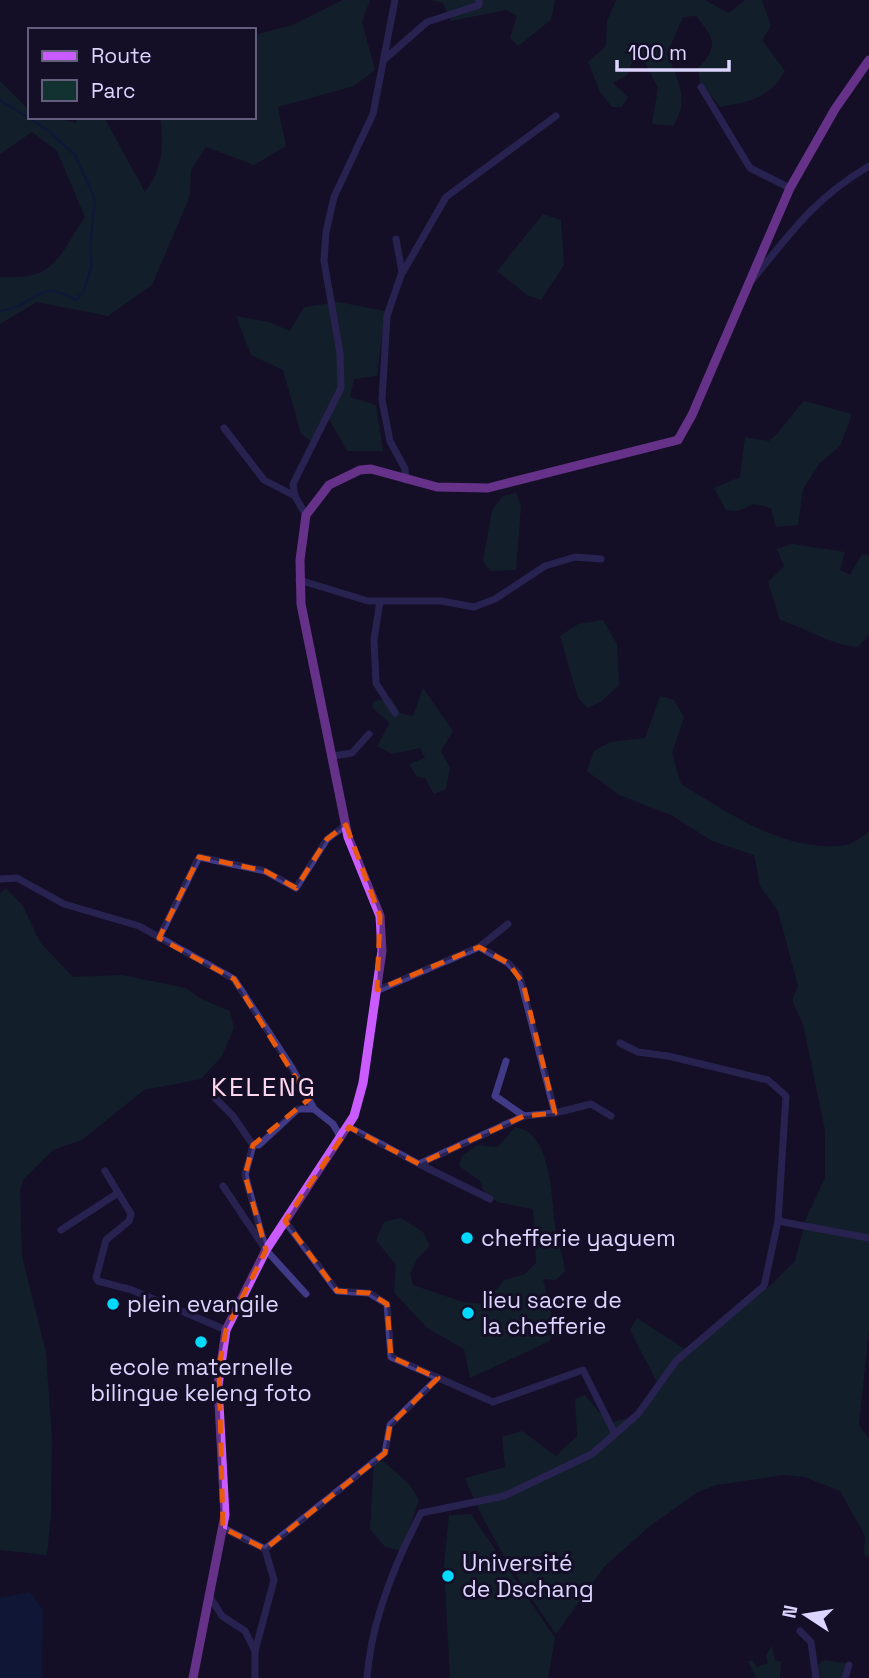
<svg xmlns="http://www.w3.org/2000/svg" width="869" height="1678" viewBox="0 0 869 1678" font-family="'Space Grotesk',sans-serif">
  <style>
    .green { fill: #123131 }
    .water { fill: #0c1f49 }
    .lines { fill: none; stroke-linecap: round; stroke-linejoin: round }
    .stream { stroke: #0c1f49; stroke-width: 2.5 }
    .minor { stroke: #413a86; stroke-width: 7 }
    .major { stroke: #ca5cff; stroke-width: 9 }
    .marked { fill: none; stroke: #e8590c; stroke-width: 5; stroke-dasharray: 14 9; stroke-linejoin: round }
    .poi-dot { fill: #01d9ff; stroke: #140f27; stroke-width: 2.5 }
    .labels { text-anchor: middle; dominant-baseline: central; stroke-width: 6; stroke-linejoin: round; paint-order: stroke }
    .poi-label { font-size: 23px; fill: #dcd5ff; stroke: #140f27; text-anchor: start }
    .quarter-label { font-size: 26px; letter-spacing: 2px; fill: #ffd7ee; stroke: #140f27 }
  </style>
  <rect width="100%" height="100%" fill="#140f27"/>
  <g class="green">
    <path d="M343 0H370L362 22 375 70 354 86 278 107 286 146 254 165 206 147 191 170 190 196 152 285 108 316 37 302 0 324V277C57 280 57 258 85 217L57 151 32 132 0 154V81L30 111V117H53L76 123 77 117H104L145 192C163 169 164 145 160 117H254V38L258 34 293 25Z"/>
    <polygon points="430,0 555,0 551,20 518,46 510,38 517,16 506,10 451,21 443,3"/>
    <path d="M616 0H705L729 13 745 0H762L771 26 762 40 785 71C769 99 750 101 720 107L700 82 698 68C720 45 714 39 696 16L683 17 667 54C678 79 690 102 673 126L652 124 658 88 642 56 635 57 627 75 613 83 628 97 622 107H612L600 92 588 62 606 46 607 21Z"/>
    <polygon points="543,214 561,220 564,265 541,300 527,295 497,271"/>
    <polygon points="339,302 385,311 377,376 354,379 350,397 376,405 383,451 347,451 326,414 311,441 301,434 283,370 251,355 236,316 269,322 290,331 304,307"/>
    <path d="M804 401 852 414 840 446 820 463 803 489 798 525 776 527 771 508 754 504 738 511 726 510 714 488 740 477 745 437 769 441C783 429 791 415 804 401Z"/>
    <polygon points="516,493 521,506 516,570 490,571 483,561 492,510 503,496"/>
    <path d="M792 544 845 552 840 570 850 575 862 554 869 555V635L858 647C830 645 807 628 780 620L768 582 784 566 777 549Z"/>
    <polygon points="603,620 617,644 619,685 602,701 588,708 578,698 560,636 578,624"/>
    <polygon points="423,688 453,731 441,751 450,768 446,789 434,794 425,778 417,777 409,764 425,758 420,748 392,754 377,746 390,723 372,707 374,701 391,698 400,713 413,716"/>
    <path d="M660 696 674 700 684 717 672 753 681 784C729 813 786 854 846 845 853 844 862 836 869 832V1328L859 1425 869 1439V1557L864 1555 865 1536 840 1491 804 1477 784 1475 717 1485 698 1492 650 1526 605 1566 556 1634C521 1584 487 1534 465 1478L505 1467 502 1437 522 1431 556 1456 577 1436 575 1399 585 1395 608 1423 631 1418 660 1388 630 1330 637 1318 688 1351 770 1286 795 1261 807 1216 825 1178V1130L803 1024 792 1000 798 986 778 911 760 886 754 855 712 841 671 815 619 795 587 771 594 751 610 742 645 738Z"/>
    <polygon points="6,888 23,906 40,942 73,977 122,975 186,988 201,999 230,1011 234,1028 222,1056 201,1079 144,1090 82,1140 53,1150 24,1179 20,1190 22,1256 46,1353 52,1440 51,1513 47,1555 0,1550 0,893"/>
    <path d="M515 1127C520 1128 526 1130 530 1133 555 1157 550 1209 558 1240 561 1252 564 1260 565 1272L555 1280 543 1279 554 1326 550 1341 470 1378 464 1349 427 1328 394 1292 396 1265 376 1240 384 1222 401 1218 423 1232 430 1246 417 1259 410 1274 413 1285 463 1302 485 1304 504 1280 525 1274 536 1263 533 1209 497 1202 484 1191 480 1181 459 1166 462 1156 477 1145 498 1147Z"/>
    <polygon points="383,1461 410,1485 419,1500 402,1551 385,1547 370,1529 374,1464"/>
    <polygon points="471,1514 555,1638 548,1678 450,1678 444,1566 449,1515"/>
    <polygon points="772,1646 775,1660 781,1662 780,1678 757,1678 748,1662 752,1660 757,1667 768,1663 766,1655"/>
    <polygon points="824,1660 846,1663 842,1678 819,1678 817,1666"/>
  </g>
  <polygon class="water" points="30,1592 43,1610 42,1678 0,1678 0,1598"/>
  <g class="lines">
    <path class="stream" d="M0 100 46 129 75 155 95 199 90 249 92 264 84 291 76 300C37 276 37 307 0 311"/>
    <g class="minor">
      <polyline points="386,58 427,22 479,5 479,0"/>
      <polyline points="701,87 750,168 790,188"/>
      <polyline points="396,239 402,272 387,316 382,400 390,441 405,469 406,480"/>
      <polyline points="403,272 446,197 556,116"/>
      <path d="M753 279C792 231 814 199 869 166"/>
      <polyline points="224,428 264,480 295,496"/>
      <polyline points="306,515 295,496 293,484 341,388 340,353 324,261 326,232 334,197 373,114 395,0"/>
      <polyline points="299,580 368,601 441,601 474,607 495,599 545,566 575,557 601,559"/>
      <polyline points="380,601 374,640 376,683 395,713"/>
      <polyline points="333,756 352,753 369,734"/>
      <polyline points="0,879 17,878 64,904 139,926 234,979 292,1068 314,1109 333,1124 341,1138"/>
      <polyline points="159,938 199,857 265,871 296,888 327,839 346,825"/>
      <polyline points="479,947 508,963 519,974 555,1113 591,1104 611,1116"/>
      <polyline points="376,991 479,947 508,924"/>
      <polyline points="620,1043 638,1052 668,1056 768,1080 786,1096 778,1221"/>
      <polyline points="506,1061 495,1096 524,1116"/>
      <polyline points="215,1098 233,1116 253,1145 259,1145 298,1109 314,1109"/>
      <polyline points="349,1127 419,1164 524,1116 555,1113"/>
      <polyline points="253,1145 245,1175 264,1243"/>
      <polyline points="419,1164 490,1199"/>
      <polyline points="105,1171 131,1214 129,1221 106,1240 96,1278 98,1281 132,1290 226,1330"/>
      <polyline points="223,1186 266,1250 306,1294"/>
      <polyline points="285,1221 337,1291 369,1293 387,1304 391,1357 493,1402 583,1370 615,1434"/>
      <polyline points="61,1230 118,1193"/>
      <polyline points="223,1528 265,1549 385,1453 390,1425 438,1378"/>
      <polyline points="210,1597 222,1616 245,1631 255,1651 255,1678"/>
      <polyline points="800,1631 811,1642 816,1678"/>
      <polyline points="255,1651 274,1580 265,1549"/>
      <path d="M367 1678C371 1621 395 1563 421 1513L504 1496 592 1454 638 1414 676 1361 764 1286 778 1221 869 1238"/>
      <polyline points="845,1678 849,1665"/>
    </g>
    <polyline class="major" points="193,1678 225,1515 218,1385 226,1330 266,1250 354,1116 363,1083 382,951 380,916 348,837 301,604 300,560 306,515 329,485 360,470 371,469 437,487 488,488 678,440 692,415 790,188 835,109 869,60"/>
  </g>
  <path d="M0 0H869V1678H0ZM346 825 380 916 377 990 479 947 508 963 523 983 555 1113 524 1116 419 1164 349 1127 299 1200 285 1221 337 1291 369 1293 387 1304 391 1357 438 1378 390 1425 385 1453 265 1549 223 1528 219 1367 226 1330 266 1250 245 1175 253 1145 309 1099 234 979 159 938 199 857 265 871 296 888 327 839Z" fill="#140f27" fill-opacity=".55" fill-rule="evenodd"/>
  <path class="marked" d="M346 825 380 916 377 990 479 947 508 963 523 983 555 1113 524 1116 419 1164 349 1127 299 1200 285 1221 337 1291 369 1293 387 1304 391 1357 438 1378 390 1425 385 1453 265 1549 223 1528 219 1367 226 1330 266 1250 245 1175 253 1145 309 1099 234 979 159 938 199 857 265 871 296 888 327 839Z"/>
  <g class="poi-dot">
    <circle cx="467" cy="1238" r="7"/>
    <circle cx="113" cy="1304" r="7"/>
    <circle cx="468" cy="1313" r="7"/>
    <circle cx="201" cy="1342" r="7"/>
    <circle cx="448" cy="1576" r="7"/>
  </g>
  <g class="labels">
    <g class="poi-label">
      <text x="481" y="1238">chefferie yaguem</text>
      <text x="482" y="1300">lieu sacre de<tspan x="482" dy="26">la chefferie</tspan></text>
      <text x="127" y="1304">plein evangile</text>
      <text x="201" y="1367" text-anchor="middle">ecole maternelle<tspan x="201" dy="26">bilingue keleng foto</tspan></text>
      <text x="462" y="1563">Université<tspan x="462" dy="26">de Dschang</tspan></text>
    </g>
    <g class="quarter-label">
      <text x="264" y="1087">KELENG</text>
    </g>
  </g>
  <rect x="28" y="28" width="228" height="91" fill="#140f27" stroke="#645e7d" stroke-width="2"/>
  <rect x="42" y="51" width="35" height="10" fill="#ca5cff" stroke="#645e7d" stroke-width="2"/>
  <text x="91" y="63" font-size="21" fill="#dcd5ff">Route</text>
  <rect x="42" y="80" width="35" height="21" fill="#123131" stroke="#645e7d" stroke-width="2"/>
  <text x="91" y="98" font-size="21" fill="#dcd5ff">Parc</text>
  <g transform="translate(806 1615) rotate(282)" stroke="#140f27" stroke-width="5" paint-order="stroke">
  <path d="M0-5L12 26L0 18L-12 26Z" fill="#dcd5ff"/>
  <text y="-10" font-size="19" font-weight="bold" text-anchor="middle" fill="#dcd5ff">N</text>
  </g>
  <path d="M617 60v10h112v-10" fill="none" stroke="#dcd5ff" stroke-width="3.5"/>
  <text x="628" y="60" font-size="21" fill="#dcd5ff" stroke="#140f27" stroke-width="5" paint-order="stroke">100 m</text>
</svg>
